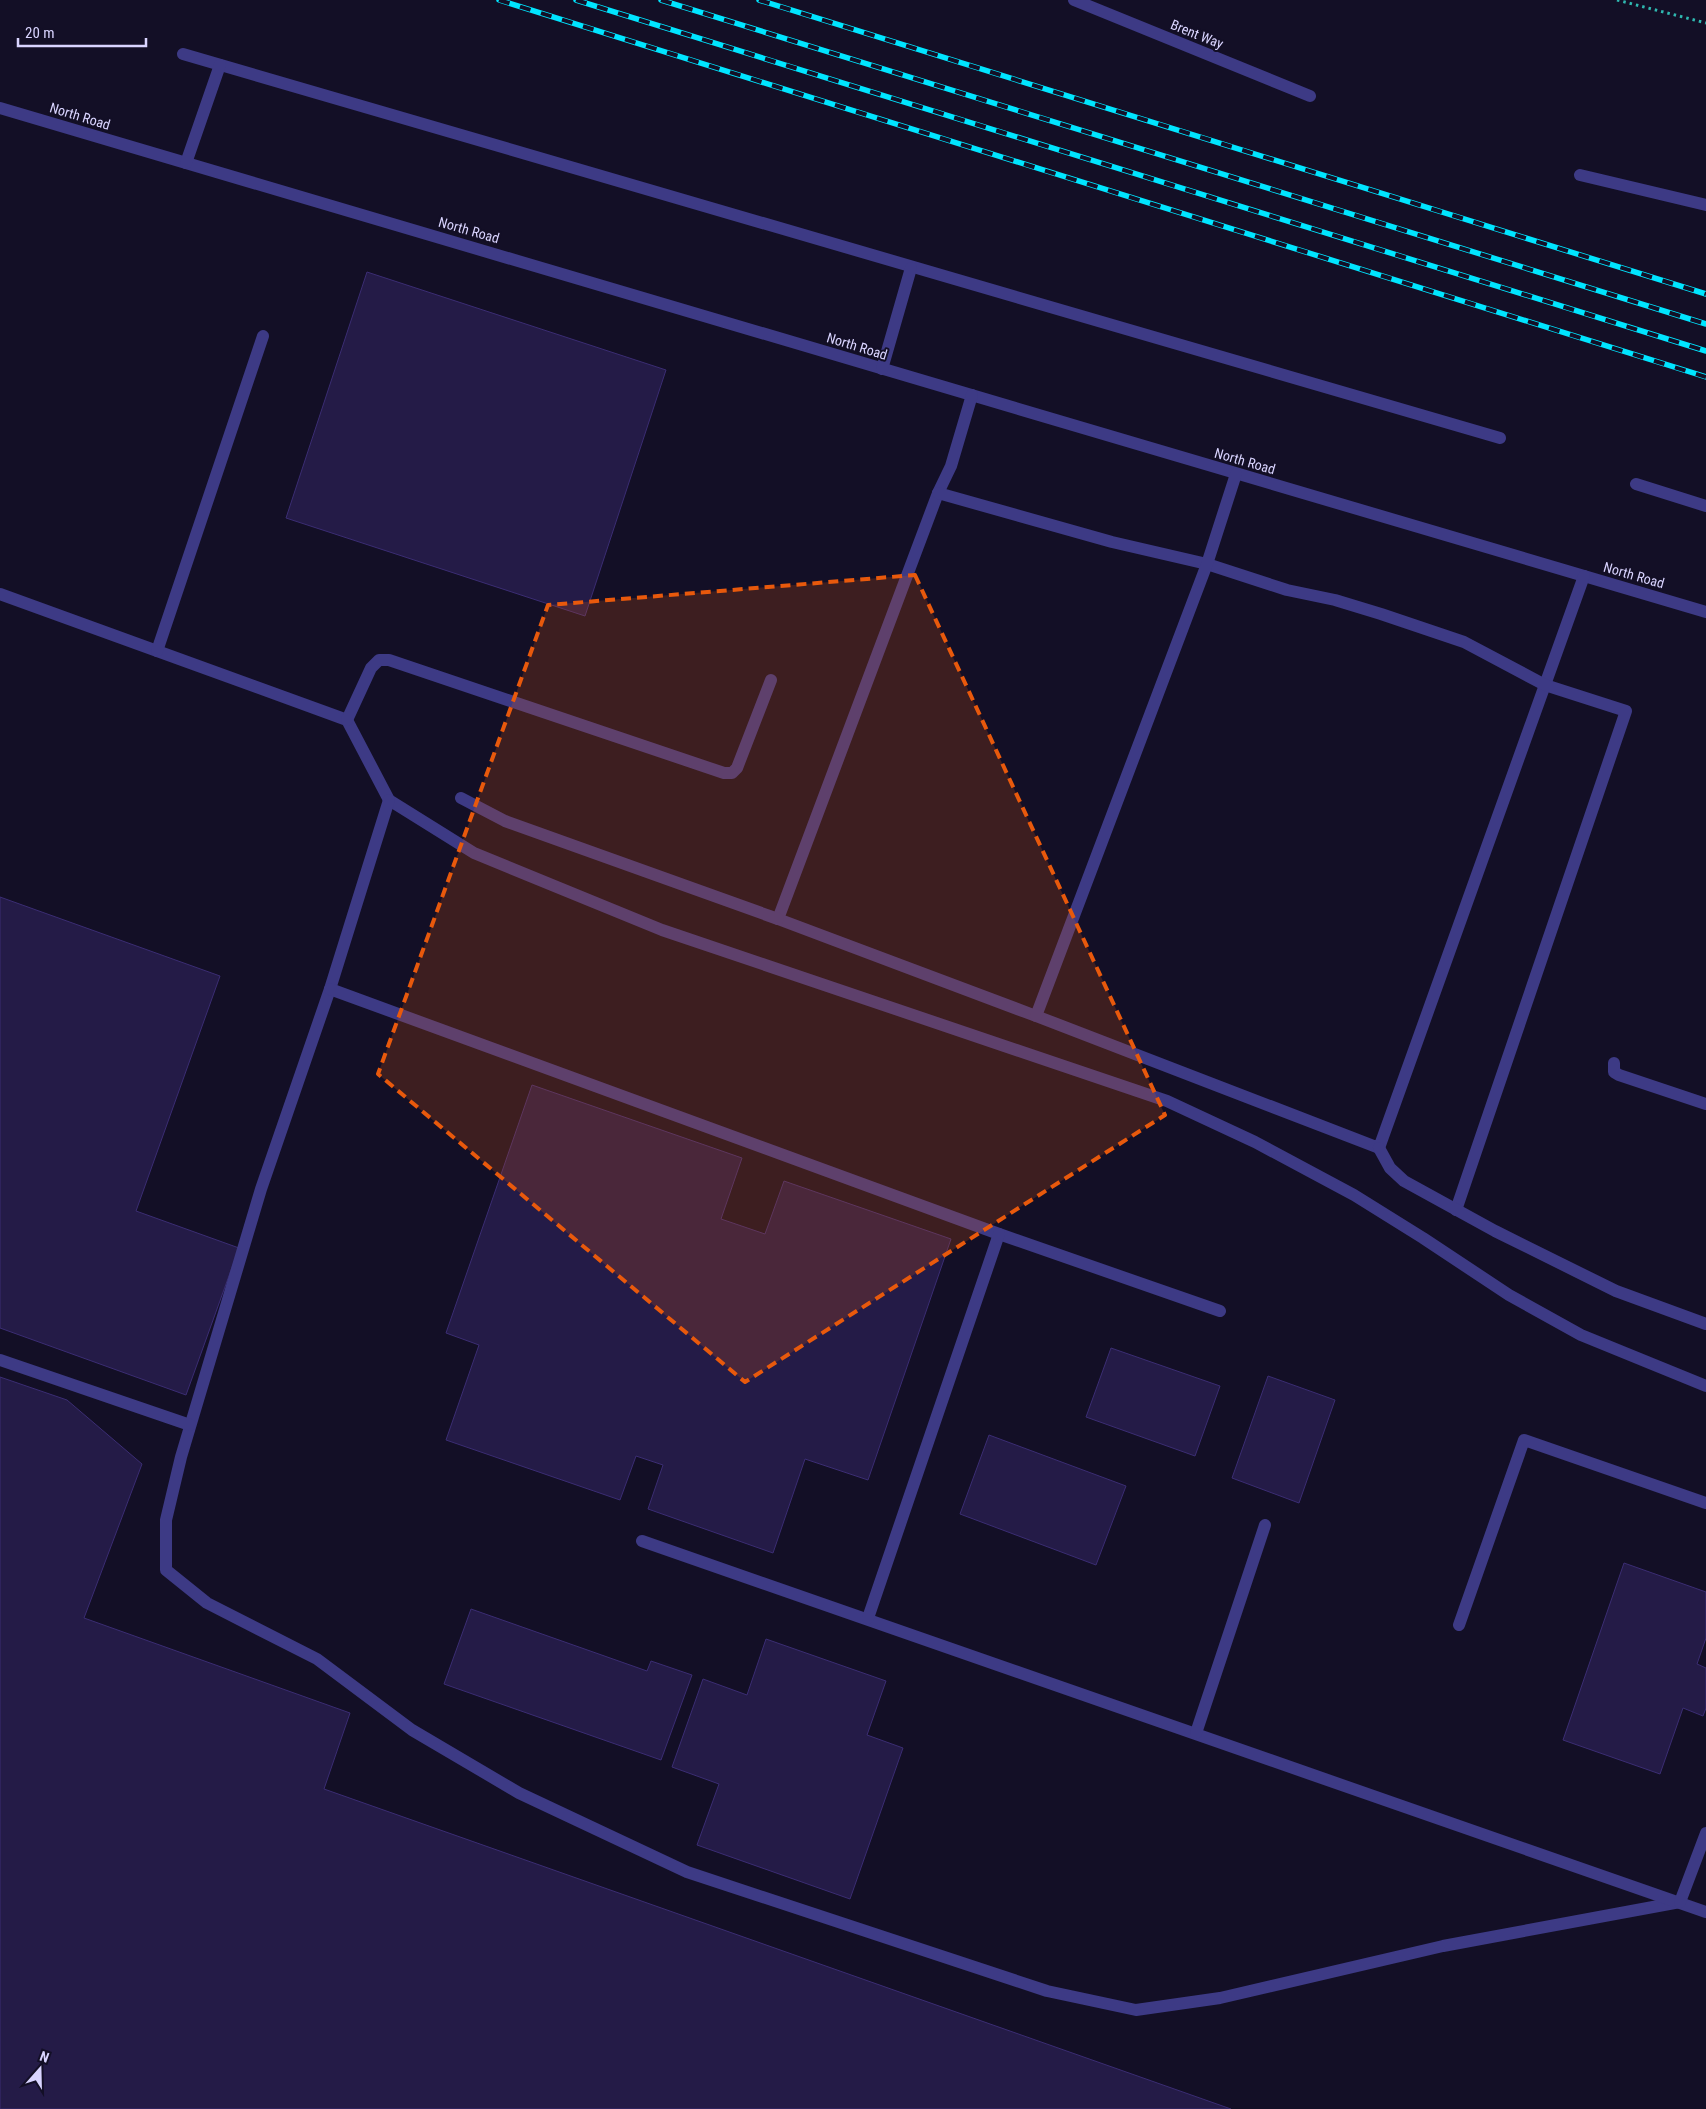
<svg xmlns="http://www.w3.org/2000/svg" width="1706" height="2109" viewBox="0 0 1706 2109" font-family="'Roboto Condensed',sans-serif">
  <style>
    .building { fill: #241b47; stroke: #3b2d73 }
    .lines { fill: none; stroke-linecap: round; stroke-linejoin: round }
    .path { stroke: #2fb8b0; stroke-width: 3; stroke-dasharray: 2.5 4; stroke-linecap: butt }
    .minor { stroke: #3d3a85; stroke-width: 12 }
    .rail-casing { stroke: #00e5ff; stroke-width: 5.5 }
    .rail { stroke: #130f26; stroke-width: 4; stroke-dasharray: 11; stroke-linecap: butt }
    .marked { fill: #e8590c; fill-opacity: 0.2; stroke: #e8590c; stroke-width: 4; stroke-dasharray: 10 6; stroke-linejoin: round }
    .labels { text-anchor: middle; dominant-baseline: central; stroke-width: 4; stroke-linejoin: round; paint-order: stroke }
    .street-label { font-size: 14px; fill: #d9d4ff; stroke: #130f26 }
  </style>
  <rect width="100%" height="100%" fill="#130f26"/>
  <g class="building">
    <polygon points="367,272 666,370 585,616 286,518"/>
    <polygon points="0,897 220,976 136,1211 239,1248 186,1395 0,1328"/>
    <polygon points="532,1085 742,1158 721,1219 765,1234 784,1181 951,1239 868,1480 805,1459 773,1553 648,1509 663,1465 636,1456 620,1500 446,1440 479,1345 446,1333"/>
    <polygon points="1111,1348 1220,1386 1195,1456 1086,1417"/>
    <polygon points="1268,1376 1335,1400 1299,1503 1232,1478"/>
    <polygon points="0,1377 67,1400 142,1464 84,1618 350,1713 324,1789 1231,2109 0,2109"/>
    <polygon points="989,1435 1126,1486 1096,1565 960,1514"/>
    <polygon points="1624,1563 1706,1592 1706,1638 1697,1664 1706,1668 1706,1708 1703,1716 1683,1708 1660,1774 1563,1740"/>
    <polygon points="471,1609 647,1671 651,1661 692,1675 661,1760 444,1684"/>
    <polygon points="766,1639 886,1681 867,1735 903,1748 850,1899 697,1845 719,1784 672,1767 703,1679 747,1695"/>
  </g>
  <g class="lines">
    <polyline class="path" points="1617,0 1706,23"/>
    <g class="minor">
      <polyline points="1074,0 1310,96"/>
      <polyline points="183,54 1500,438"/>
      <polyline points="0,108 1706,612"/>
      <polyline points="186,163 220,65"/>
      <polyline points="1580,175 1706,205"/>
      <polyline points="882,369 911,268"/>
      <polyline points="972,395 951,466 938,493 778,919 1036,1016 1379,1148 1584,576"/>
      <polyline points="1636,484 1706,506"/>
      <polyline points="938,493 1112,542 1207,564 1287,590 1335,600 1381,614 1464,642 1545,685 1626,711 1456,1210"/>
      <polyline points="0,594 347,720 389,800 474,853 662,930 1167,1101 1255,1142 1354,1195 1423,1238 1509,1295 1581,1335 1706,1386"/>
      <polyline points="157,651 263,336"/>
      <polyline points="347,720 371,668 379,660 389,660 724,773 732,773 737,768 771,680"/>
      <polyline points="461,798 505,821 778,919"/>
      <polyline points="389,800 330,989 261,1189 181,1457 166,1520 166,1570 207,1603 317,1659 412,1730 519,1793 687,1872 1047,1991 1136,2010 1220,1998 1443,1946 1680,1902"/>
      <polyline points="330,989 999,1234 1220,1311"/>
      <polyline points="1036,1016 1207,564 1236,474"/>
      <polyline points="1614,1063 1614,1072 1619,1075 1706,1104"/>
      <polyline points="1379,1148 1390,1168 1404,1181 1495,1231 1616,1291 1706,1324"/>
      <polyline points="0,1360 190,1425"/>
      <polyline points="642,1541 1706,1912"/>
      <polyline points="868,1618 999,1234"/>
      <polyline points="1459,1625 1524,1440 1706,1503"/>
      <polyline points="1196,1733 1265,1525"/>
      <polyline points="1680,1902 1706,1833"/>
    </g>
    <g class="rail-casing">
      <g id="rail">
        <polyline points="499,0 1706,377"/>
        <polyline points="576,0 1706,351"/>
        <polyline points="661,0 1706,324"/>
        <polyline points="759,0 1706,294"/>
      </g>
    </g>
    <use href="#rail" class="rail"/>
  </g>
  <path class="marked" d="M915 575 1165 1115 745 1382 378 1074 548 605Z"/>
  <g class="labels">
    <g class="street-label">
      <text transform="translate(1197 34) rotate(22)">Brent Way</text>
      <text transform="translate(80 116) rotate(17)">North Road</text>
      <text transform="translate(469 230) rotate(16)">North Road</text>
      <text transform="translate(857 346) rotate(17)">North Road</text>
      <text transform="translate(1245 461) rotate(16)">North Road</text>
      <text transform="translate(1634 575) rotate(16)">North Road</text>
    </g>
  </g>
  <g transform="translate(40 2069) rotate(20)" stroke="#130f26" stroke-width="4" paint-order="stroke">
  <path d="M0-4L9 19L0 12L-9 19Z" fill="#d9d4ff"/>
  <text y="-8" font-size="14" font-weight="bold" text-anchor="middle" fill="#d9d4ff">N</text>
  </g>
  <path d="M18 38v8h128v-8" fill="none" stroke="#d9d4ff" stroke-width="2.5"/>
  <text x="25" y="38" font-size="15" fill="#d9d4ff" stroke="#130f26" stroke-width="4" paint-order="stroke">20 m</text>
</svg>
